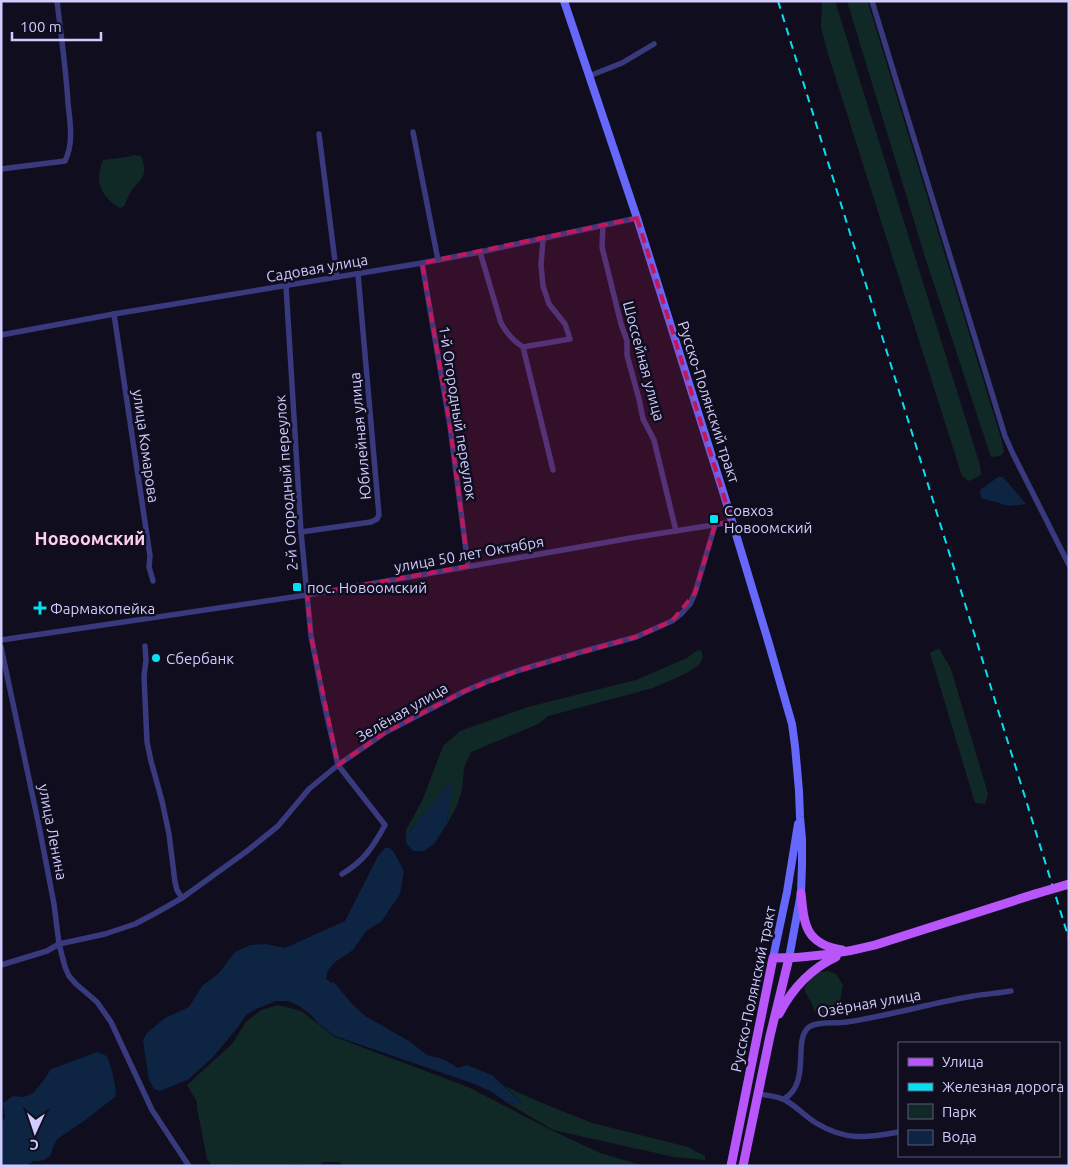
<svg xmlns="http://www.w3.org/2000/svg" width="1070" height="1167" viewBox="0 0 1070 1167" font-family="Ubuntu,sans-serif">
  <style>
    .green { fill: #102927 }
    .water { fill: #0d2443 }
    .lines { fill: none; stroke-linecap: round; stroke-linejoin: round }
    .minor { stroke: #39397d; stroke-width: 5.5 }
    .secondary { stroke: #6667fb; stroke-width: 8 }
    .primary { stroke: #b856fb; stroke-width: 9 }
    .rail { stroke: #06e1f1; stroke-width: 2; stroke-dasharray: 8 6; stroke-linecap: butt }
    .primary-bridge { stroke: #b856fb; stroke-width: 9 }
    .marked { fill: #c2185b; fill-opacity: 0.2; stroke: #c2185b; stroke-width: 4; stroke-dasharray: 10 6; stroke-linejoin: round }
    .poi-dot { fill: #06e1f1; stroke: #100d1f; stroke-width: 2 }
    .labels { text-anchor: middle; dominant-baseline: central; stroke-width: 5; stroke-linejoin: round; paint-order: stroke }
    .street-label { font-size: 15px; fill: #d0cdfe; stroke: #100d1f }
    .poi-label { font-size: 15px; fill: #d0cdfe; stroke: #100d1f; text-anchor: start }
    .quarter-label { font-size: 18px; font-weight: bold; fill: #feceee; stroke: #100d1f }
  </style>
  <rect width="100%" height="100%" fill="#100d1f"/>
  <g class="green">
    <polygon points="822,1 835,1 980,465 981,475 969,481 962,476 828,54 821,27"/>
    <polygon points="847,1 867,1 869,6 1001,438 1004,452 1000,456 991,457 925,257"/>
    <path d="M134 155 141 156C150 179 138 179 129 195 127 198 126 203 124 206L120 208C101 197 94 181 103 160L127 157Z"/>
    <polygon points="939,648 951,669 988,794 985,804 975,803 930,653"/>
    <polygon points="701,650 703,657 699,665 687,673 653,688 548,716 538,724 471,752 464,768 462,790 457,806 447,824 452,780 406,835 406,830 423,799 443,746 460,731 528,707 636,680 687,658 696,651"/>
    <path d="M828 971 836 974 843 985 840 1002C834 1006 827 1005 827 1015L821 1017 815 1012 811 1002 805 992V987L811 978 818 972Z"/>
    <polygon points="278,1005 301,1011 335,1037 468,1087 553,1131 600,1153 645,1166 344,1166 339,1162 322,1162 321,1166 292,1164 289,1166 242,1166 239,1164 226,1166 212,1166 207,1159 197,1108 197,1102 187,1085 232,1044 246,1022 261,1010"/>
    <polygon points="505,1086 537,1101 592,1123 688,1147 705,1156 705,1160 674,1157 553,1130 506,1102 522,1103"/>
  </g>
  <g class="water">
    <polygon points="998,477 1003,477 1026,504 1009,506 981,498 980,490"/>
    <polygon points="453,779 447,824 434,844 424,851 413,851 406,843 406,835"/>
    <polygon points="385,848 390,848 395,854 404,871 400,894 381,922 366,931 353,950 335,962 328,970 326,979 332,983 334,982 351,1003 365,1016 409,1041 427,1055 443,1059 458,1068 467,1065 492,1075 523,1104 506,1102 492,1092 472,1083 335,1036 319,1024 311,1015 299,1006 288,1001 276,1001 256,1009 246,1015 238,1027 213,1057 189,1079 160,1091 154,1089 149,1080 143,1041 146,1034 165,1018 189,1007 202,986 219,973 235,952 250,945 265,944 285,948 345,921 378,856"/>
    <path d="M97 1052 107 1056C112 1069 115 1081 116 1096L84 1121 57 1139 53 1147 51 1155C46 1159 41 1162 34 1161L25 1166H1V1124L5 1117 3 1103 13 1096 24 1097 33 1093 44 1080 51 1069Z"/>
  </g>
  <g class="lines">
    <g class="minor">
      <polyline points="872,1 1005,436 1013,454 1069,565"/>
      <polyline points="589,76 622,63 654,44"/>
      <polyline points="413,132 438,260"/>
      <polyline points="319,134 337,277"/>
      <path d="M1 169 65 161C74 143 70 122 68 103 66 69 61 35 57 1"/>
      <polyline points="603,225 602,247 621,324 627,341 627,355 639,399 643,419 654,440 676,531"/>
      <path d="M480 252 501 323C507 334 513 341 523 347L553 470"/>
      <polyline points="422,263 450,426 468,566"/>
      <path d="M286 286 301 532 311 636 324 703 338 765 385 825C373 847 364 861 342 874"/>
      <polyline points="114,314 150,556 149,567 153,581"/>
      <polyline points="1,335 114,314 422,263 480,252 637,218"/>
      <polyline points="523,347 570,339 565,324 549,304 543,286 541,265 543,239"/>
      <polyline points="301,532 371,522 377,519 379,515 358,274"/>
      <polyline points="1,640 307,595 631,538 732,522"/>
      <polyline points="145,646 146,660 144,676 147,742 151,761 162,801 169,834 175,882 177,890 182,898"/>
      <polyline points="1,647 39,826 54,904 59,944 65,967 69,976 76,984 97,1002 111,1022 152,1110 189,1166"/>
      <polyline points="1,965 47,951 59,944 105,934 135,924 154,914 182,898 247,851 278,826 309,789 338,765 386,732 465,691 486,682 520,670 581,652 636,637 672,621 682,613 690,604 695,593 715,525"/>
      <path d="M758 1094C767 1095 777 1096 785 1100 796 1106 805 1116 816 1123 846 1141 866 1138 899 1132"/>
      <path d="M784 1099C812 1082 792 1040 809 1027 818 1021 837 1024 847 1022 889 1016 931 1003 973 996 986 994 999 993 1011 991"/>
    </g>
    <g class="secondary">
      <polyline points="564,1 637,218 725,498 769,644 792,724 795,746 799,791 800,817 802,839 802,865 801,893 789,958"/>
      <polyline points="773,958 787,892 798,824"/>
    </g>
    <g class="primary">
      <path d="M801 893C804 926 806 944 842 950"/>
      <path d="M779 1014C792 989 810 969 836 957"/>
      <path d="M731 1166 773 958C808 958 841 954 875 945L1035 894"/>
      <polyline points="743,1166 770,1036 789,958"/>
    </g>
    <polyline class="rail" points="778,1 1069,939"/>
    <polyline class="primary-bridge" points="1035,894 1069,884"/>
  </g>
  <path class="marked" d="M637 218 732 522 715 525 695 593 672 621 636 637 520 670 465 691 386 732 338 765 311 636 307 595 468 566 450 426 422 263Z"/>
  <g class="poi-dot">
    <rect x="709" y="514" width="10" height="10" rx="2.5"/>
    <rect x="292" y="582" width="10" height="10" rx="2.5"/>
    <path d="M37.5 600.5h5v5h5v5h-5v5h-5v-5h-5v-5h5z"/>
    <circle cx="156" cy="658" r="5"/>
  </g>
  <g class="labels">
    <g class="street-label">
      <text transform="translate(317 268) rotate(-10)">Садовая улица</text>
      <text transform="translate(644 361) rotate(75)">Шоссейная улица</text>
      <text transform="translate(709 402) rotate(72)">Русско-Полянский тракт</text>
      <text transform="translate(458 413) rotate(81)">1-й Огородный переулок</text>
      <text transform="translate(360 436) rotate(-95)">Юбилейная улица</text>
      <text transform="translate(146 446) rotate(82)">улица Комарова</text>
      <text transform="translate(286 483) rotate(-94)">2-й Огородный переулок</text>
      <text transform="translate(469 554) rotate(-10)">улица 50 лет Октября</text>
      <text transform="translate(402 712) rotate(-30)">Зелёная улица</text>
      <text transform="translate(53 832) rotate(79)">улица Ленина</text>
      <text transform="translate(753 989) rotate(-78)">Русско-Полянский тракт</text>
      <text transform="translate(869 1003) rotate(-10)">Озёрная улица</text>
    </g>
    <g class="poi-label">
      <text x="724" y="510">Совхоз<tspan x="724" dy="17">Новоомский</tspan></text>
      <text x="307" y="587">пос. Новоомский</text>
      <text x="50" y="608">Фармакопейка</text>
      <text x="166" y="658">Сбербанк</text>
    </g>
    <g class="quarter-label">
      <text x="90" y="538">Новоомский</text>
    </g>
  </g>
  <rect width="1070" height="1167" fill="none" stroke="#d0cdfe" stroke-width="5"/>
  <rect x="898" y="1042" width="162" height="115" fill="#100d1f" stroke="#5d5a78"/>
  <rect x="908" y="1058" width="25" height="8" fill="#b856fb" stroke="#5d5a78"/>
  <text x="942" y="1067" font-size="15" fill="#d0cdfe">Улица</text>
  <rect x="908" y="1083" width="25" height="8" fill="#06e1f1" stroke="#5d5a78"/>
  <text x="942" y="1092" font-size="15" fill="#d0cdfe">Железная дорога</text>
  <rect x="908" y="1104" width="25" height="15" fill="#102927" stroke="#5d5a78"/>
  <text x="942" y="1117" font-size="15" fill="#d0cdfe">Парк</text>
  <rect x="908" y="1130" width="25" height="15" fill="#0d2443" stroke="#5d5a78"/>
  <text x="942" y="1142" font-size="15" fill="#d0cdfe">Вода</text>
  <g transform="translate(35 1132) rotate(183)" stroke="#100d1f" stroke-width="4" paint-order="stroke">
  <path d="M0-4L9 19L0 12L-9 19Z" fill="#d0cdfe"/>
  <text y="-8" font-size="14" font-weight="bold" text-anchor="middle" fill="#d0cdfe">С</text>
  </g>
  <path d="M12 32v8h89v-8" fill="none" stroke="#d0cdfe" stroke-width="2.5"/>
  <text x="20" y="32" font-size="15" fill="#d0cdfe" stroke="#100d1f" stroke-width="4" paint-order="stroke">100 m</text>
</svg>
